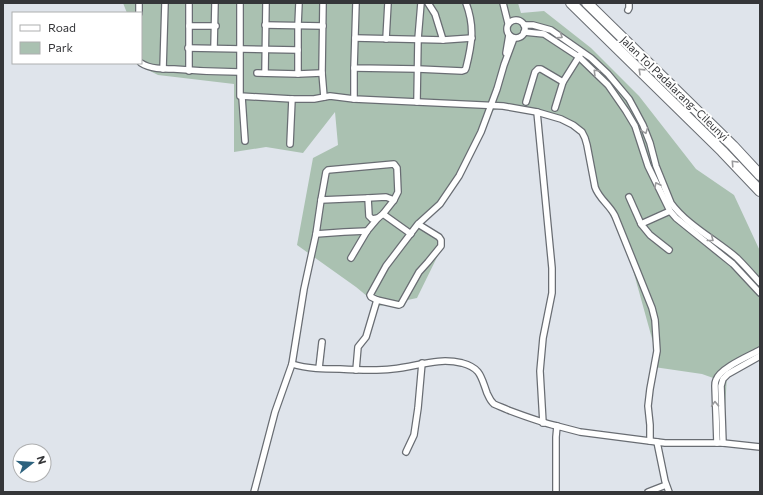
<svg xmlns="http://www.w3.org/2000/svg" width="763" height="495" viewBox="0 0 763 495" font-family="Commissioner,sans-serif">
  <style>
    .green { fill: #aac1b1 }
    .lines { fill: none; stroke-linecap: round; stroke-linejoin: round }
    .minor-casing { stroke: #696d73; stroke-width: 8 }
    .motorway-casing { stroke: #696d73; stroke-width: 12 }
    .minor { stroke: #fff; stroke-width: 5.5 }
    .motorway { stroke: #fff; stroke-width: 10 }
    .oneway { stroke: #9a9a9c }
    .labels { text-anchor: middle; dominant-baseline: central; stroke-width: 4; stroke-linejoin: round; paint-order: stroke }
    .street-label { font-size: 11px; fill: #353639; stroke: #fff }
  </style>
  <rect width="100%" height="100%" fill="#dfe4eb"/>
  <polygon class="green" points="123,3 518,3 521,13 544,11 591,48 639,96 696,169 734,195 760,251 760,359 727,375 723,443 717,443 716,379 702,374 654,367 656,353 625,241 597,192 586,138 555,117 503,107 489,112 460,177 421,223 429,229 442,247 417,298 379,306 356,287 297,245 313,158 338,145 335,112 303,153 266,147 234,152 234,84 158,75 134,63 141,63 141,13 127,13"/>
  <g class="lines">
    <g class="minor-casing">
      <g id="minor">
        <path d="M240 3V96L292 99H314L330 96 354 99 503 106 537 112 561 119 573 125 582 132 585 138 587 145 595 187C599 199 610 205 615 216L638 273 652 308 655 320 657 351 650 389 648 406 650 425V441"/>
        <polyline points="323,3 322,73 324,97"/>
        <path d="M356 3 354 68 418 69 462 71 465 70 466 68C472 44 475 27 466 3"/>
        <polyline points="428,3 435,14 443,40"/>
        <polyline points="503,3 508,23"/>
        <polyline points="628,10 629,8 629,3"/>
        <polyline points="139,13 139,3"/>
        <circle cx="516" cy="29" r="9"/>
        <polyline points="265,25 323,26"/>
        <path d="M524 25H533L551 30 591 58 608 74 629 99 635 110 643 125 650 143 656 166 671 203C687 225 716 240 737 258 745 266 753 275 760 283"/>
        <polyline points="189,26 216,26"/>
        <polyline points="524,32 544,34 579,57 608,85 626,111 635,126 648,166 670,211 676,218 733,264 760,293"/>
        <polyline points="355,38 443,40 472,38"/>
        <polyline points="386,39 388,3"/>
        <polyline points="188,48 298,50"/>
        <polyline points="214,48 215,3"/>
        <polyline points="506,53 509,35"/>
        <path d="M141 63C150 69 163 69 174 69 196 71 217 72 239 72"/>
        <polyline points="163,69 165,3"/>
        <polyline points="189,71 189,3"/>
        <polyline points="257,73 298,74 322,73"/>
        <polyline points="265,73 266,3"/>
        <polyline points="298,74 298,25 299,3"/>
        <polyline points="242,97 245,141"/>
        <polyline points="354,99 354,68"/>
        <polyline points="417,102 418,39 421,3"/>
        <polyline points="526,102 535,72 538,69 541,69 563,82"/>
        <polyline points="555,108 563,82 580,55"/>
        <polyline points="537,112 552,268 552,293 543,338 540,371 543,423"/>
        <polyline points="290,144 292,99"/>
        <polygon points="394,164 397,168 398,192 394,200 383,214 378,218 372,219 369,216 368,198 321,200 326,172 328,170"/>
        <polyline points="629,197 641,224"/>
        <polyline points="368,198 386,197 394,200"/>
        <polyline points="321,200 316,234 344,232 367,231"/>
        <polyline points="383,214 411,234"/>
        <polyline points="418,224 439,237 441,240 441,246 428,262 419,272 401,304 399,305 377,300 371,297 370,295 386,266 418,224 440,204 459,176 481,132 497,89 504,65 514,38"/>
        <polyline points="669,250 650,235 641,224 670,211"/>
        <polyline points="351,258 367,231 378,218"/>
        <path d="M292 364C308 369 324 369 340 369 357 370 375 371 392 369 417 367 436 357 462 363 481 368 481 377 487 393 489 397 490 401 494 404 498 406 504 408 508 410 524 416 540 422 557 426"/>
        <polyline points="319,368 322,342"/>
        <polyline points="356,370 358,347 366,337 377,300"/>
        <polyline points="657,442 665,481 669,492"/>
        <path d="M717 443 715 386C715 384 715 382 716 380 720 368 749 356 760 350"/>
        <polyline points="723,443 721,386 723,379 728,374 760,356"/>
        <polyline points="406,452 414,435 418,408 422,363"/>
        <polyline points="254,492 275,412 292,364 304,289 316,234"/>
        <polyline points="556,492 556,437 557,426 580,432 665,443 723,443 760,447"/>
        <polyline points="648,492 666,485"/>
      </g>
    </g>
    <g class="motorway-casing">
      <g id="motorway">
        <polyline points="571,3 722,151 760,191"/>
        <polyline points="587,3 733,146 760,175"/>
      </g>
    </g>
    <use href="#minor" class="minor"/>
    <use href="#motorway" class="motorway"/>
  </g>
  <defs><path id="oneway-chevron" d="M-2-3.5L2.5 0L-2 3.5" fill="none" stroke-width="1.6" stroke-linecap="round" stroke-linejoin="round"/></defs>
  <g class="oneway">
    <use href="#oneway-chevron" transform="translate(560 36) rotate(33)"/>
    <use href="#oneway-chevron" transform="translate(641 71) rotate(-136)"/>
    <use href="#oneway-chevron" transform="translate(596 72) rotate(-135)"/>
    <use href="#oneway-chevron" transform="translate(645 131) rotate(69)"/>
    <use href="#oneway-chevron" transform="translate(734 163) rotate(-133)"/>
    <use href="#oneway-chevron" transform="translate(657 185) rotate(-117)"/>
    <use href="#oneway-chevron" transform="translate(711 239) rotate(38)"/>
    <use href="#oneway-chevron" transform="translate(715 404) rotate(-92)"/>
  </g>
  <g class="labels">
    <g class="street-label">
      <text transform="translate(675 88) rotate(44)">Jalan Tol Padalarang–Cileunyi</text>
    </g>
  </g>
  <rect width="763" height="495" fill="none" stroke="#353639" stroke-width="8"/>
  <rect x="12" y="12" width="130" height="52" fill="#ffffff" stroke="#aeafb0"/>
  <rect x="20" y="25" width="20" height="6" fill="#ffffff" stroke="#aeafb0"/>
  <text x="48" y="32" font-size="12" fill="#353639">Road</text>
  <rect x="20" y="42" width="20" height="12" fill="#aac1b1" stroke="#aeafb0"/>
  <text x="48" y="52" font-size="12" fill="#353639">Park</text>
  <g transform="translate(32 463) rotate(73)"><circle r="19" fill="#ffffff" stroke="#aeafb0"/>
  <path d="M0-3L7 15L0 10L-7 15Z" fill="#2d627e"/>
  <text y="-6" font-size="11" font-weight="bold" text-anchor="middle" fill="#353639">N</text>
  </g>
</svg>
